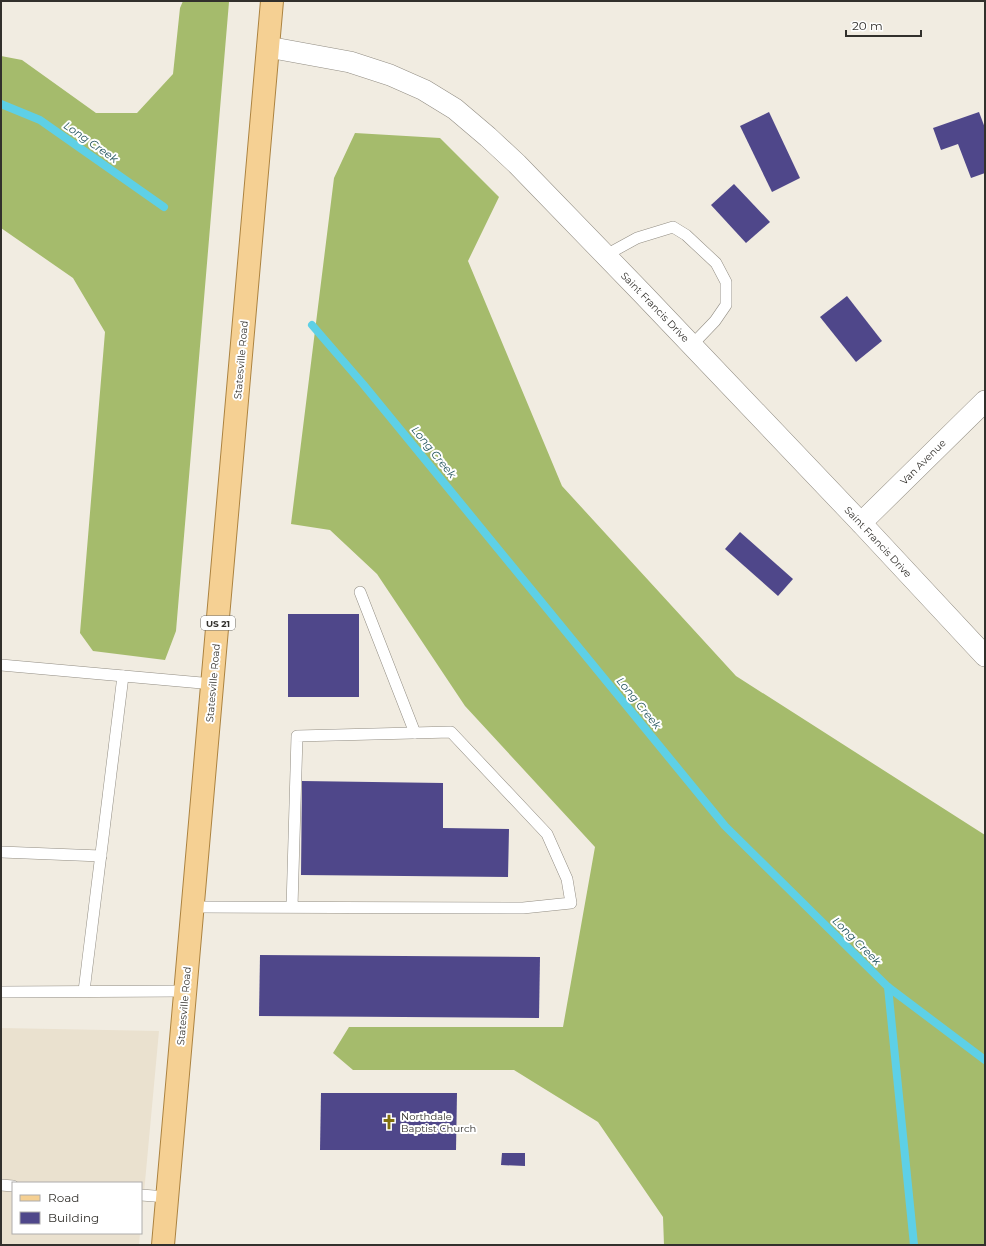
<svg xmlns="http://www.w3.org/2000/svg" width="986" height="1246" viewBox="0 0 986 1246" font-family="Montserrat,sans-serif">
  <style>
    .built { fill: #eae1cf }
    .forest { fill: #a5bb6c }
    .lines { fill: none; stroke-linecap: round; stroke-linejoin: round }
    .stream { stroke: #5ed0e6; stroke-width: 8 }
    .building { fill: #4f478a }
    .service-casing { stroke: #928d83; stroke-width: 12 }
    .minor-casing { stroke: #928d83; stroke-width: 22 }
    .primary-casing { stroke: #ac8340; stroke-width: 24 }
    .service { stroke: #fff; stroke-width: 11 }
    .minor { stroke: #fff; stroke-width: 21 }
    .primary { stroke: #f5d093; stroke-width: 22 }
    .labels { text-anchor: middle; dominant-baseline: central; stroke-width: 4; stroke-linejoin: round; paint-order: stroke }
    .shield { fill: #fff; stroke: #706e6b; stroke-width: 1 }
    .shield-label { font-size: 9px; font-weight: bold; fill: #32302c }
    .street-label { font-size: 10px; fill: #32302c; stroke: #fff }
    .poi-label { font-size: 10px; fill: #32302c; stroke: #fff; text-anchor: start }
    .water-label { font-size: 11px; font-style: italic; fill: #23545e; stroke: #fff }
  </style>
  <rect width="100%" height="100%" fill="#f1ece1"/>
  <polygon class="built" points="1,1028 159,1031 141,1225 141,1183 13,1183 13,1233 140,1233 139,1245 1,1245"/>
  <g class="forest">
    <polygon points="183,1 228,1 229,2 176,631 165,660 93,651 80,633 105,332 73,278 1,228 1,56 22,60 96,113 137,113 173,74 180,8"/>
    <polygon points="355,133 440,138 499,197 468,261 562,486 736,676 985,835 985,1245 664,1245 663,1217 598,1122 514,1070 353,1070 333,1053 349,1027 563,1027 595,847 465,706 377,574 330,530 291,524 334,178"/>
  </g>
  <g class="lines">
    <g class="stream">
      <polyline points="1,104 40,120 164,207"/>
      <polyline points="312,325 363,384 725,826 888,987 985,1060"/>
      <polyline points="888,987 914,1245"/>
    </g>
  </g>
  <g class="building">
    <polygon points="769,112 800,178 772,192 740,126"/>
    <polygon points="979,112 985,128 985,173 971,178 958,144 941,150 933,128"/>
    <polygon points="734,184 770,222 746,243 711,205"/>
    <polygon points="847,296 882,341 856,362 820,317"/>
    <polygon points="740,532 793,579 778,596 725,549"/>
    <rect x="288" y="614" width="71" height="83"/>
    <polygon points="302,781 443,783 443,828 509,829 508,877 301,875"/>
    <polygon points="260,955 540,957 539,1018 259,1016"/>
    <polygon points="321,1093 457,1093 456,1150 320,1150"/>
    <polygon points="502,1153 525,1153 525,1166 501,1165"/>
  </g>
  <g class="lines">
    <g class="service-casing">
      <g id="service">
        <polyline points="606,255 637,238 673,227 686,235 716,263 726,282 726,305 715,321 692,345"/>
        <polyline points="360,592 415,733"/>
        <polyline points="1,665 213,684"/>
        <polyline points="1,852 101,856"/>
        <polyline points="193,907 523,908 571,903 567,879 547,834 451,732 297,736 292,907"/>
        <polyline points="84,991 123,676"/>
        <polyline points="1,992 186,991"/>
        <polyline points="1,1185 13,1186"/>
        <polyline points="141,1195 167,1197"/>
      </g>
    </g>
    <g class="minor-casing">
      <g id="minor">
        <polyline points="268,47 350,62 390,75 424,90 455,109 488,137 517,164 642,293 861,523 985,656"/>
        <polyline points="861,523 985,401"/>
      </g>
    </g>
    <g class="primary-casing">
      <polyline id="primary" points="163,1245 272,1"/>
    </g>
    <use href="#service" class="service"/>
    <use href="#minor" class="minor"/>
    <use href="#primary" class="primary"/>
  </g>
  <defs>
    <g id="church-bare" transform="scale(1.2)"><path d="M-1.2-6h2.4v3.5h3.3v2.4h-3.3V6h-2.4V-.1h-3.3v-2.4h3.3Z" fill="#81700f" stroke="#fff" stroke-width="2.5" paint-order="stroke"/></g>
  </defs>
  <g fill-rule="evenodd">
    <use href="#church-bare" x="389" y="1122"/>
  </g>
  <g class="labels">
    <rect class="shield" x="201" y="616" width="34" height="14" rx="3"/>
    <g class="shield-label">
      <text x="218" y="623">US 21</text>
    </g>
    <g class="street-label">
      <text transform="translate(655 307) rotate(46)">Saint Francis Drive</text>
      <text transform="translate(241 360) rotate(-85)">Statesville Road</text>
      <text transform="translate(923 462) rotate(-45)">Van Avenue</text>
      <text transform="translate(878 542) rotate(47)">Saint Francis Drive</text>
      <text transform="translate(213 683) rotate(-85)">Statesville Road</text>
      <text transform="translate(184 1006) rotate(-85)">Statesville Road</text>
    </g>
    <g class="poi-label">
      <text x="401" y="1116">Northdale<tspan x="401" dy="12">Baptist Church</tspan></text>
    </g>
    <g class="water-label">
      <text transform="translate(91 142) rotate(35)">Long Creek</text>
      <text transform="translate(434 452) rotate(51)">Long Creek</text>
      <text transform="translate(639 703) rotate(51)">Long Creek</text>
      <text transform="translate(857 941) rotate(45)">Long Creek</text>
    </g>
  </g>
  <rect width="986" height="1246" fill="none" stroke="#32302c" stroke-width="4"/>
  <rect x="12" y="1182" width="130" height="52" fill="#ffffff" stroke="#adacab"/>
  <rect x="20" y="1195" width="20" height="6" fill="#f5d093" stroke="#adacab"/>
  <text x="48" y="1202" font-size="12" fill="#32302c">Road</text>
  <rect x="20" y="1212" width="20" height="12" fill="#4f478a" stroke="#adacab"/>
  <text x="48" y="1222" font-size="12" fill="#32302c">Building</text>
  <path d="M846 30v6h75v-6" fill="none" stroke="#32302c" stroke-width="2"/>
  <text x="852" y="30" font-size="12" fill="#32302c" stroke="#ffffff" stroke-width="3" paint-order="stroke">20 m</text>
</svg>
